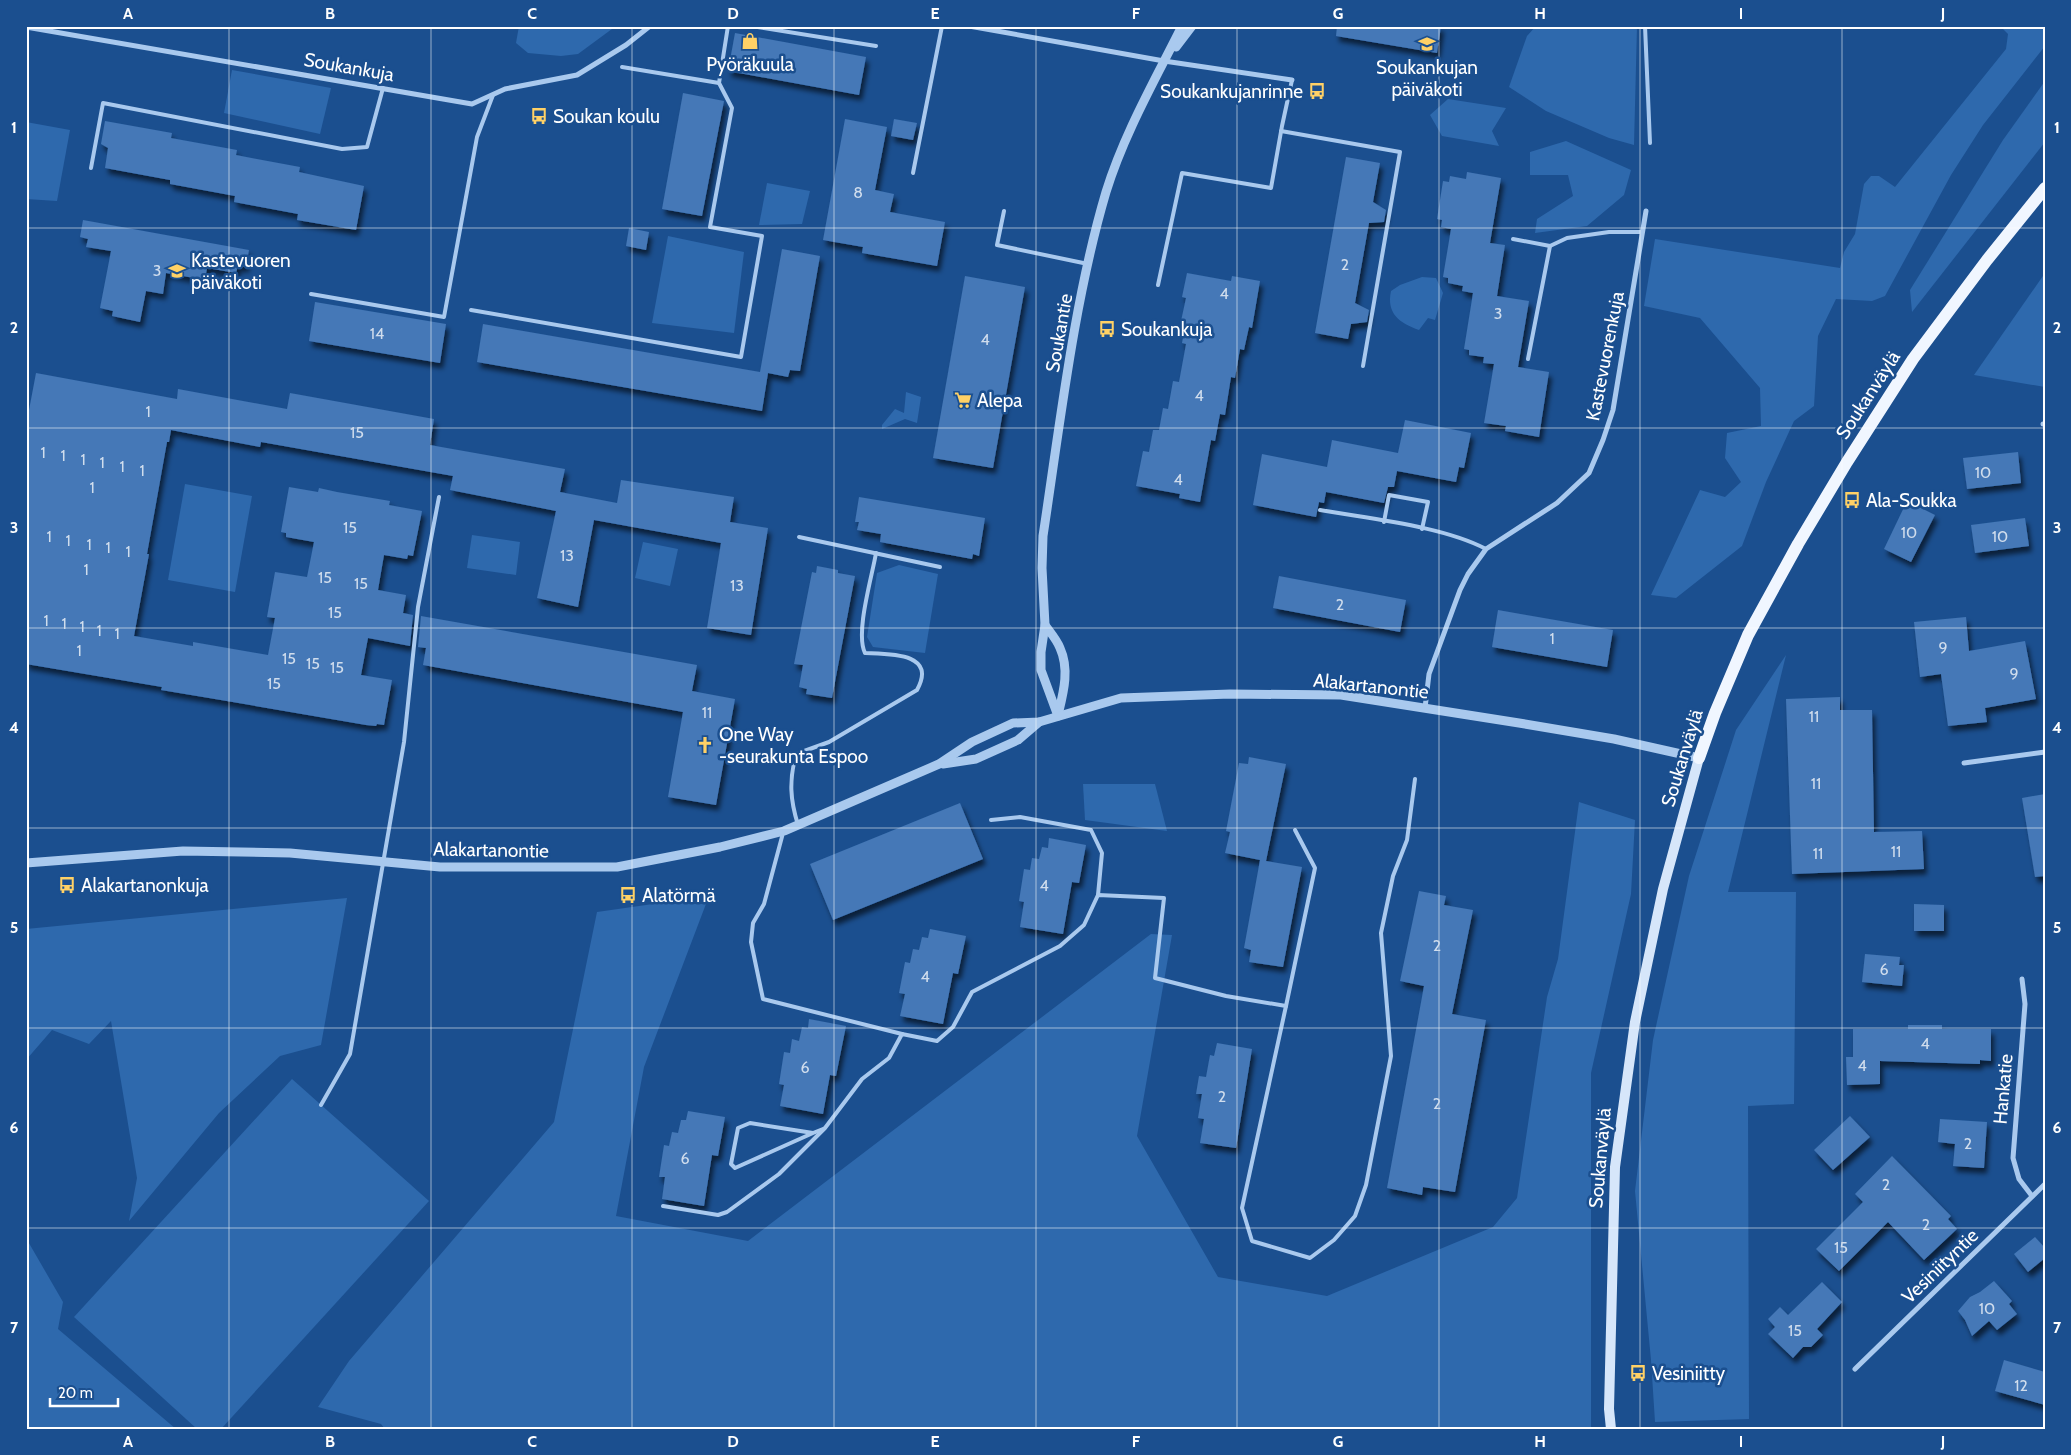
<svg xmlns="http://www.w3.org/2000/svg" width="2071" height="1455" viewBox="0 0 2071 1455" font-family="Cabin,sans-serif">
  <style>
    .green { fill: #2e69ad }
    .building { fill: #4478b7; filter: url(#shadow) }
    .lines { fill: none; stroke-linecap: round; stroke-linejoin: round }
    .service { stroke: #a9c9ee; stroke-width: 4 }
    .minor { stroke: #a9c9ee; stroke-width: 5 }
    .tertiary { stroke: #a9c9ee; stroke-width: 9 }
    .secondary { stroke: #d6e6fa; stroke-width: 10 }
    .primary { stroke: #f0f6ff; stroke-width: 12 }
    .grid { fill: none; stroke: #fff; stroke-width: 1; stroke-opacity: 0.55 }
    .labels { text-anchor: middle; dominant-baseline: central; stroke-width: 5; stroke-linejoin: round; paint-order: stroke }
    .number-label { font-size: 16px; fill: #d0dded }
    .poi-label { font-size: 19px; fill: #fff; stroke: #1b4f8f; text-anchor: start }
    .street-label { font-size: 19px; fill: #fff; stroke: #1b4f8f }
    .neatline { fill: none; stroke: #fff; stroke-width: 2 }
    .grid-label { font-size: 16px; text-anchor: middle; font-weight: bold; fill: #fff }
  </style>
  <defs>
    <filter id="shadow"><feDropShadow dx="3" dy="5.5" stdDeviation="2.5" flood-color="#0009"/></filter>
  </defs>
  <rect width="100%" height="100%" fill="#1b4f8f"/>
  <g class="green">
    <polygon points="519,26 616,26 578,54 561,56 528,53 516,43"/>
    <polygon points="1536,26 1637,26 1634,145 1609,138 1546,111 1509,87 1527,36"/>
    <polygon points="2000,26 2045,26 2045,46 1983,125 1951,175 1885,296 1872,301 1836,299 1818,336 1814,406 1794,421 1766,482 1742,546 1676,598 1651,595 1700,490 1725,497 1741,482 1725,458 1727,433 1761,426 1760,388 1700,318 1644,306 1655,239 1840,268 1844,252 1855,234 1864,184 1871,176 1879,176 1895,187 2006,49 2008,34"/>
    <polygon points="232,70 331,88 320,134 224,113"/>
    <polygon points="2045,81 2045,142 1912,312 1910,290 2003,140"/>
    <polygon points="1448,99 1506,108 1492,131 1499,146 1442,136 1430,115"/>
    <polygon points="26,122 70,130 57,201 26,199"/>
    <polygon points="1566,141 1631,170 1624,195 1587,226 1535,233 1537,219 1573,196 1568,175 1530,175 1530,152"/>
    <polygon points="767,183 810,191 802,224 759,225"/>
    <polygon points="668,236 744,252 734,333 652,323"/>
    <polygon points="2045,273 2045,387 1974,375"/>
    <path d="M1422 277 1436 278 1443 293 1435 320 1428 318 1419 330C1400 323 1386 314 1391 291L1400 285Z"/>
    <polygon points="906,392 921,397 917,423 905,419 882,429 882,425 895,409 904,413"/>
    <polygon points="185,484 252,496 235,592 168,580"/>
    <polygon points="472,535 520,542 516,575 467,568"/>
    <polygon points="643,542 678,549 670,586 635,578"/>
    <polygon points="899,565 938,574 925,653 873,647 867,637 877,573"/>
    <polygon points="1786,655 1728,892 1796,892 1794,1104 1748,1106 1749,1419 1655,1422 1651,1360 1635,1191 1653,1040 1689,876 1736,730"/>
    <polygon points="1083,784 1155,784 1167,831 1085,820"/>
    <polygon points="1579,802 1635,820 1631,894 1591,1073 1591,1429 385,1429 381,1424 318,1407 349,1361 554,1122 597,912 709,896 644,1067 616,1216 748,1241 1151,934 1172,935 1137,1136 1218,1277 1327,1296 1493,1227 1517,1198 1547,997 1558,959"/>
    <polygon points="347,898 321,1045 280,1056 219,1113 129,1221 137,1178 111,1021 89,1044 52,1030 26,1060 26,929"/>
    <polygon points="292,1079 429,1201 221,1429 197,1429 74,1317"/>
    <polygon points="26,1238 63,1302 58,1329 176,1429 26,1429"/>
  </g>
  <g class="building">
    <polygon points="1337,26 1441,26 1437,53 1336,36"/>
    <polygon points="735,33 866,57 859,95 728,71"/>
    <polygon points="683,93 724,101 702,216 662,209"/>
    <polygon points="845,119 887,127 875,190 894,194 890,212 945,222 937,266 862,253 863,247 823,240"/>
    <polygon points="894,119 917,123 913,140 891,136"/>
    <polygon points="105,121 172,133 171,138 237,150 236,155 300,167 299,172 364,186 356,230 297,220 298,214 234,202 235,196 170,184 170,180 105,168 108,148 101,144"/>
    <polygon points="1346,157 1380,163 1373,202 1386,210 1384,222 1369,223 1355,303 1369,310 1367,322 1351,324 1348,339 1315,333"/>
    <polygon points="1467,172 1501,178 1490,243 1505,245 1497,296 1529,301 1518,367 1549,372 1539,437 1505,431 1506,426 1484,423 1494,364 1483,363 1484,357 1469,355 1469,350 1464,349 1473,293 1462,291 1463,286 1448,283 1448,278 1443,277 1451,229 1441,227 1442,220 1437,219 1443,181 1449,182 1450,176 1466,179"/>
    <polygon points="83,220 249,250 246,267 238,266 236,273 207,268 205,280 166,273 163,294 146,291 140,322 112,316 113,311 100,308 111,251 86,247 88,239 80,237"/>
    <polygon points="629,228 649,232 646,250 626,246"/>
    <polygon points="782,249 820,256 800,371 790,370 788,377 768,373 762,411 477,362 483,324 760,372"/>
    <polygon points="1187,273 1231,281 1232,276 1260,281 1252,328 1249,327 1244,350 1240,349 1235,378 1231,377 1225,415 1220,414 1215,441 1211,440 1200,502 1179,498 1180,494 1136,486 1143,451 1149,452 1153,430 1159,430 1163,408 1168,409 1173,381 1179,382 1186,344 1182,343 1186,321 1181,321 1186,298 1182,297"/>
    <polygon points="965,276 1025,287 993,468 933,458"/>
    <polygon points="315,302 446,324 440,363 309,341"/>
    <polygon points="36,373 177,399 178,389 287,409 290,393 434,419 430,445 565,469 560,492 617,503 621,480 734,497 730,522 768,528 751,635 707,628 721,543 594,520 578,607 537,598 556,511 450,490 453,476 261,442 260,447 171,430 169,442 167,442 147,554 149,554 134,636 193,646 193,642 268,655 275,618 267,617 275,572 307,577 314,542 286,537 286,533 281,532 289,487 318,492 319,488 337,492 390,501 389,505 422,511 413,556 408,555 407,559 384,555 378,590 406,595 403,613 413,615 410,646 368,638 361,675 392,680 384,725 377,724 376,726 366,725 209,698 161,690 162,687 26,664 26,426"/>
    <polygon points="1405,420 1471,433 1464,468 1459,467 1456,482 1397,471 1394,487 1388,487 1384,503 1326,492 1324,503 1319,502 1316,517 1253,505 1262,454 1327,467 1332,440 1398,453"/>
    <polygon points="2018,452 2021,483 1967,489 1963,458"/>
    <polygon points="859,497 985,518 979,556 973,554 972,559 880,542 881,534 857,530 859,522 855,522"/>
    <polygon points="1907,501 1935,515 1911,562 1884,549"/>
    <polygon points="2025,518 2029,546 1975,553 1971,525"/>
    <polygon points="817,566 838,570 838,573 855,576 832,698 806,694 807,689 799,687 803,665 794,664 812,572 816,573"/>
    <polygon points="1279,576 1406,600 1400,632 1273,608"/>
    <polygon points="1498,610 1613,630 1607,667 1492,647"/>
    <polygon points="421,616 697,665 692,691 735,699 716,805 668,797 683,712 423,665 426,648 418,647"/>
    <polygon points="1966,617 1969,651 2025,641 2036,699 1985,708 1987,722 1948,726 1941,674 1920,677 1914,622"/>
    <polygon points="1840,697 1840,710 1872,710 1874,832 1922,831 1924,869 1792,874 1786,699"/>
    <polygon points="1249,757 1286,764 1266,861 1302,867 1283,967 1249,962 1251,950 1244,948 1260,860 1225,853 1230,832 1226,831 1239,763 1248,764"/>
    <polygon points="2045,794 2045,876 2035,877 2022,798"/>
    <polygon points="960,803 983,859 833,920 810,864"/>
    <polygon points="1049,838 1086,845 1079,883 1072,882 1063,934 1020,927 1024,902 1019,901 1024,869 1030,870 1032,858 1039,859 1042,847 1048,848"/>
    <polygon points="1419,891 1446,896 1444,905 1473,910 1452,1014 1486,1020 1455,1192 1423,1187 1422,1195 1387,1188 1424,986 1400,981"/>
    <polygon points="1914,904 1944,905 1944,931 1914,931"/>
    <polygon points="930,929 966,936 958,974 953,973 943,1024 900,1016 905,994 899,993 905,962 910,963 913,949 919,950 922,937 928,938"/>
    <polygon points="1865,954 1900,957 1899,965 1904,965 1902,986 1862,982"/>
    <polygon points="809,1019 846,1026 836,1076 830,1075 823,1114 780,1106 784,1085 779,1084 784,1052 790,1053 792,1039 799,1041 802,1027 808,1028"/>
    <polygon points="1908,1025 1942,1025 1942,1029 1991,1029 1991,1061 1980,1060 1980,1064 1880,1061 1880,1084 1847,1085 1846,1057 1853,1057 1853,1029 1908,1029"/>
    <polygon points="1217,1043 1252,1049 1236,1148 1200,1143 1204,1119 1198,1118 1202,1094 1196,1094 1199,1076 1206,1077 1210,1055 1214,1056"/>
    <polygon points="688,1111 725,1117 718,1156 712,1155 704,1206 662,1199 665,1177 659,1177 664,1145 669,1146 672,1132 678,1133 681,1120 686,1120"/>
    <polygon points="1850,1116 1870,1137 1833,1170 1814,1150"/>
    <polygon points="1940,1119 1987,1122 1984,1168 1953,1166 1955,1144 1938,1142"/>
    <polygon points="1892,1156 1951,1216 1948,1219 1957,1229 1924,1260 1888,1222 1839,1271 1816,1249 1863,1202 1855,1194"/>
    <polygon points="2035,1237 2045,1248 2045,1258 2028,1272 2014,1254"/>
    <polygon points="1994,1281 2012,1301 2009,1304 2017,1314 1997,1330 1989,1321 1972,1336 1965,1320 1958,1311 1970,1297 1980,1292"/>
    <polygon points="1822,1282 1842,1302 1817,1329 1823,1335 1811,1347 1803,1347 1793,1358 1768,1334 1775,1327 1768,1319 1780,1307 1788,1315"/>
    <polygon points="2004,1360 2045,1372 2045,1405 1995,1391"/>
  </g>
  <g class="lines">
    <g class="service">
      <polyline points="751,26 876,46"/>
      <polyline points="1645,26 1650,143"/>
      <polyline points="622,67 719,83"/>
      <polyline points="1281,131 1400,152 1363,366"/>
      <polyline points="91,168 103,103 342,149 367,147 383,88"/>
      <polyline points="913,173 942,26"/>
      <polyline points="1004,211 997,245 1088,264"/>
      <polyline points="1513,239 1550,246 1567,238 1609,232 1642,232"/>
      <polyline points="1158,285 1182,173 1271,188 1282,126 1292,80"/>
      <polyline points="311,294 444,317 477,137 493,95"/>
      <polyline points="471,310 741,357 762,236 710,227 732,108 719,83 728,26"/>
      <polyline points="1528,359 1550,246"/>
      <path d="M1320 510C1370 519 1442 526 1486 549"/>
      <polyline points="1384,522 1389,495 1428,502 1422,529"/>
      <polyline points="799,537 940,567"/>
      <polyline points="991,820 1020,817 1091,830 1102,853 1098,895"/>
      <path d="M798 825C790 799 789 781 796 754L829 742 917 690C938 652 888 654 865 653 855 633 872 577 876 553"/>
      <polyline points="783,833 764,904 753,923 751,942 763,999 902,1034"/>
      <polyline points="1286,1006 1315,868 1295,830"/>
      <polyline points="321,1105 350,1054 404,742 418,607 439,497"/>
      <polyline points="813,1133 750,1123 738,1128 731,1164 735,1168 813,1133 823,1129"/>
      <polyline points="663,1206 718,1215 727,1212 779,1174 825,1128 862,1079 889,1058 902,1034 937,1041 953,1027 972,992 1060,946 1084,925 1098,895 1164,898 1155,978 1226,996 1286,1006 1242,1208 1252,1241 1310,1258 1334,1240 1355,1216 1366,1185 1391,1056 1381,933 1393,876 1407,840 1415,779"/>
    </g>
    <g class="minor">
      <polyline points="969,26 1164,61 1292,80"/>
      <polyline points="26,27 472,104 505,89 577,75 626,45 650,26"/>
      <polyline points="2043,424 2045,424"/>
      <polyline points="1425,708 1429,674 1460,590 1468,574 1486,549 1557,503 1589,473 1603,440 1613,410 1646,211"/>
      <polyline points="1964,763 2045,752"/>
      <polyline points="2022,979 2025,1004 2013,1158 2019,1179 2032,1196"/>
      <polyline points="1855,1369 2045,1184"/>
    </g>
    <g class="tertiary">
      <polyline points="1176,47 1192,26"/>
      <path d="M1045 625C1050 632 1057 640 1060 648 1070 670 1063 694 1058 715"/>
      <path d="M1058 716 1041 670V652L1045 625 1042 568 1043 536C1060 424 1074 300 1106 192 1124 134 1155 80 1182 26"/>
      <polyline points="943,764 976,759 1018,740 1039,722"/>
      <polyline points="26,863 183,851 290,853 440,867 617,867 720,847 784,831 939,764 972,742 1013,723 1039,722 1121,698 1230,694 1341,695 1519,723 1614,739 1699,758"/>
    </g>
    <polyline class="secondary" points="1611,1429 1609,1409 1615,1167 1635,1022 1663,889 1699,758"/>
    <polyline class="primary" points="1699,758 1715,713 1748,635 1798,544 1847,462 1913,359 1987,260 2045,188"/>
  </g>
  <path class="grid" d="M229 26V1429M431 26V1429M632 26V1429M834 26V1429M1036 26V1429M1237 26V1429M1439 26V1429M1640 26V1429M1842 26V1429M26 228H2045M26 428H2045M26 628H2045M26 828H2045M26 1028H2045M26 1228H2045"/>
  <defs>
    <g id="shop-bare" transform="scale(1.35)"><path d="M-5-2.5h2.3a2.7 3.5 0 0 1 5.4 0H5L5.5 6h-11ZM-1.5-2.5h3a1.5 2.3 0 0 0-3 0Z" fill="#ffd166" stroke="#1b4f8f" stroke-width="2.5" paint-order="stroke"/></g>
    <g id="school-bare" transform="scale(1.35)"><path d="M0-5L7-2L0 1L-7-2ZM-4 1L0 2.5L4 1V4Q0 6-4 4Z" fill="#ffd166" stroke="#1b4f8f" stroke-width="2.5" paint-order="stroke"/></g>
    <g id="bus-bare" transform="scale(1.35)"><path d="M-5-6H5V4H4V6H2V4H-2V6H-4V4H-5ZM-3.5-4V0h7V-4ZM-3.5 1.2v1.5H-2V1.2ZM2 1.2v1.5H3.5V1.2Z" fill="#ffd166" stroke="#1b4f8f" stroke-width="2.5" paint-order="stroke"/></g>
    <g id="supermarket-bare" transform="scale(1.35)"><path d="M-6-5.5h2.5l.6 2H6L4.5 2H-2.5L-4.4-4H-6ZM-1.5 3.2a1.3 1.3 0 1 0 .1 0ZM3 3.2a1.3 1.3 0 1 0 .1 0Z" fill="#ffd166" stroke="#1b4f8f" stroke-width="2.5" paint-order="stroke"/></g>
    <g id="church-bare" transform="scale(1.35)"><path d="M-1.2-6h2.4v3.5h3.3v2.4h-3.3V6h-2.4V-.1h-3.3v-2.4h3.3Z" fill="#ffd166" stroke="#1b4f8f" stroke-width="2.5" paint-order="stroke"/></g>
  </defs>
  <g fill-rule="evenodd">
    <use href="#shop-bare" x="750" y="41"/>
    <use href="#school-bare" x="1427" y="44"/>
    <use href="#bus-bare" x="1317" y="91"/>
    <use href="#bus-bare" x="539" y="116"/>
    <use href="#school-bare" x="177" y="271"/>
    <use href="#bus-bare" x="1107" y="329"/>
    <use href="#supermarket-bare" x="963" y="400"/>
    <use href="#bus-bare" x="1852" y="500"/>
    <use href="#church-bare" x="705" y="745"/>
    <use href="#bus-bare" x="67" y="885"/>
    <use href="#bus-bare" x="628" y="895"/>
    <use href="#bus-bare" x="1638" y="1373"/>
  </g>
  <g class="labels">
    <g class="number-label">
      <text x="858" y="192">8</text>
      <text x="1345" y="264">2</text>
      <text x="157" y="270">3</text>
      <text x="1224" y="293">4</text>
      <text x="1498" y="313">3</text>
      <text x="377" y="333">14</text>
      <text x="985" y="339">4</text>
      <text x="1199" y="395">4</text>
      <text x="148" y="411">1</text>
      <text x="357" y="432">15</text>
      <text x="43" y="452">1</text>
      <text x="63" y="455">1</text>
      <text x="83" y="459">1</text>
      <text x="102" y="462">1</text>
      <text x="122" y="466">1</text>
      <text x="142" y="470">1</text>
      <text x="1983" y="472">10</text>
      <text x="1178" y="479">4</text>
      <text x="92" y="487">1</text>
      <text x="350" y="527">15</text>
      <text x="1909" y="532">10</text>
      <text x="49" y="536">1</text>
      <text x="2000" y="536">10</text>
      <text x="68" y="540">1</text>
      <text x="89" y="544">1</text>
      <text x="108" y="547">1</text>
      <text x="128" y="551">1</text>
      <text x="567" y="555">13</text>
      <text x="86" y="569">1</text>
      <text x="325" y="577">15</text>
      <text x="361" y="583">15</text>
      <text x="737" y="585">13</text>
      <text x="1340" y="604">2</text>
      <text x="335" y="612">15</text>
      <text x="46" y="620">1</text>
      <text x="64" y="623">1</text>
      <text x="82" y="626">1</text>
      <text x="99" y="630">1</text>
      <text x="117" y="633">1</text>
      <text x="1552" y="638">1</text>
      <text x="1943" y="647">9</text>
      <text x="79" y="650">1</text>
      <text x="289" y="658">15</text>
      <text x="313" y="663">15</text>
      <text x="337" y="667">15</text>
      <text x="2014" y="673">9</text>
      <text x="274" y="683">15</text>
      <text x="707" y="712">11</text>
      <text x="1814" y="716">11</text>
      <text x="1816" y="783">11</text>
      <text x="1896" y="851">11</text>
      <text x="1818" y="853">11</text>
      <text x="1044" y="885">4</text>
      <text x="1437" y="945">2</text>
      <text x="1884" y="969">6</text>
      <text x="925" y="976">4</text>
      <text x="1925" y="1043">4</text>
      <text x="1862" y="1065">4</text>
      <text x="805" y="1067">6</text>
      <text x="1222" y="1096">2</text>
      <text x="1437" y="1103">2</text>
      <text x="1968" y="1143">2</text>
      <text x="685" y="1158">6</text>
      <text x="1886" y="1184">2</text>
      <text x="1926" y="1224">2</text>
      <text x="1841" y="1247">15</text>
      <text x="1987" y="1308">10</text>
      <text x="1795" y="1330">15</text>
      <text x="2021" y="1385">12</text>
    </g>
    <g class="poi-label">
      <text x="750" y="64" text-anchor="middle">Pyöräkuula</text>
      <text x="1427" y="67" text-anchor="middle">Soukankujan<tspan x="1427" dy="22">päiväkoti</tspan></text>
      <text x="1303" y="91" text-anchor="end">Soukankujanrinne</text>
      <text x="553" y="116">Soukan koulu</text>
      <text x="191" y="260">Kastevuoren<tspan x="191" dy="22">päiväkoti</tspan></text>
      <text x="1121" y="329">Soukankuja</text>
      <text x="977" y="400">Alepa</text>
      <text x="1866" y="500">Ala-Soukka</text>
      <text x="719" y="734">One Way<tspan x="719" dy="22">-seurakunta Espoo</tspan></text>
      <text x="81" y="885">Alakartanonkuja</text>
      <text x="642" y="895">Alatörmä</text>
      <text x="1652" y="1373">Vesiniitty</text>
    </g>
    <g class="street-label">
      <text transform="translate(349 67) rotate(10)">Soukankuja</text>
      <text transform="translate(1059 333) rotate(-80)">Soukantie</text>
      <text transform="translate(1605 356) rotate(-79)">Kastevuorenkuja</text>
      <text transform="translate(1868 395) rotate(-57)">Soukanväylä</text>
      <text transform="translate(1371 686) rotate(6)">Alakartanontie</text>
      <text transform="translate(1682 758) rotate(-73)">Soukanväylä</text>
      <text transform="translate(491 850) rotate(1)">Alakartanontie</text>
      <text transform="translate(2003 1089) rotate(-85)">Hankatie</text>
      <text transform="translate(1600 1158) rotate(-85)">Soukanväylä</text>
      <text transform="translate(1940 1266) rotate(-44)">Vesiniityntie</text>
    </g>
  </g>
  <rect width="2071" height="1455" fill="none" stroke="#1b4f8f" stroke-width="55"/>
  <path d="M50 1398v8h68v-8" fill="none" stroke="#ffffff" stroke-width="2.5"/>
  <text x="58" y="1398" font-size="15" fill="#ffffff" stroke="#1b4f8f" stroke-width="4" paint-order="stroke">20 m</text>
  <rect x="28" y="28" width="2016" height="1400" class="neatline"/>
  <g class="grid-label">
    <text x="128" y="19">A</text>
    <text x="330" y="19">B</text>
    <text x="532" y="19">C</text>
    <text x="733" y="19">D</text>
    <text x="935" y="19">E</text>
    <text x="1136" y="19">F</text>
    <text x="1338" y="19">G</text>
    <text x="1540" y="19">H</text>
    <text x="1741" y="19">I</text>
    <text x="1943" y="19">J</text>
    <text x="14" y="133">1</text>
    <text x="2057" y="133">1</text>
    <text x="14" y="333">2</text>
    <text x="2057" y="333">2</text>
    <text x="14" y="533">3</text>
    <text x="2057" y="533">3</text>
    <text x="14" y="733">4</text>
    <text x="2057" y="733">4</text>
    <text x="14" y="933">5</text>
    <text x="2057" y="933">5</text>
    <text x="14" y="1133">6</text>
    <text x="2057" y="1133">6</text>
    <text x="14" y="1333">7</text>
    <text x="2057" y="1333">7</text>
    <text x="128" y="1447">A</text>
    <text x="330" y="1447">B</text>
    <text x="532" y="1447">C</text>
    <text x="733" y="1447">D</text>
    <text x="935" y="1447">E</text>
    <text x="1136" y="1447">F</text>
    <text x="1338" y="1447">G</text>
    <text x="1540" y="1447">H</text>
    <text x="1741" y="1447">I</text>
    <text x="1943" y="1447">J</text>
  </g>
</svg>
